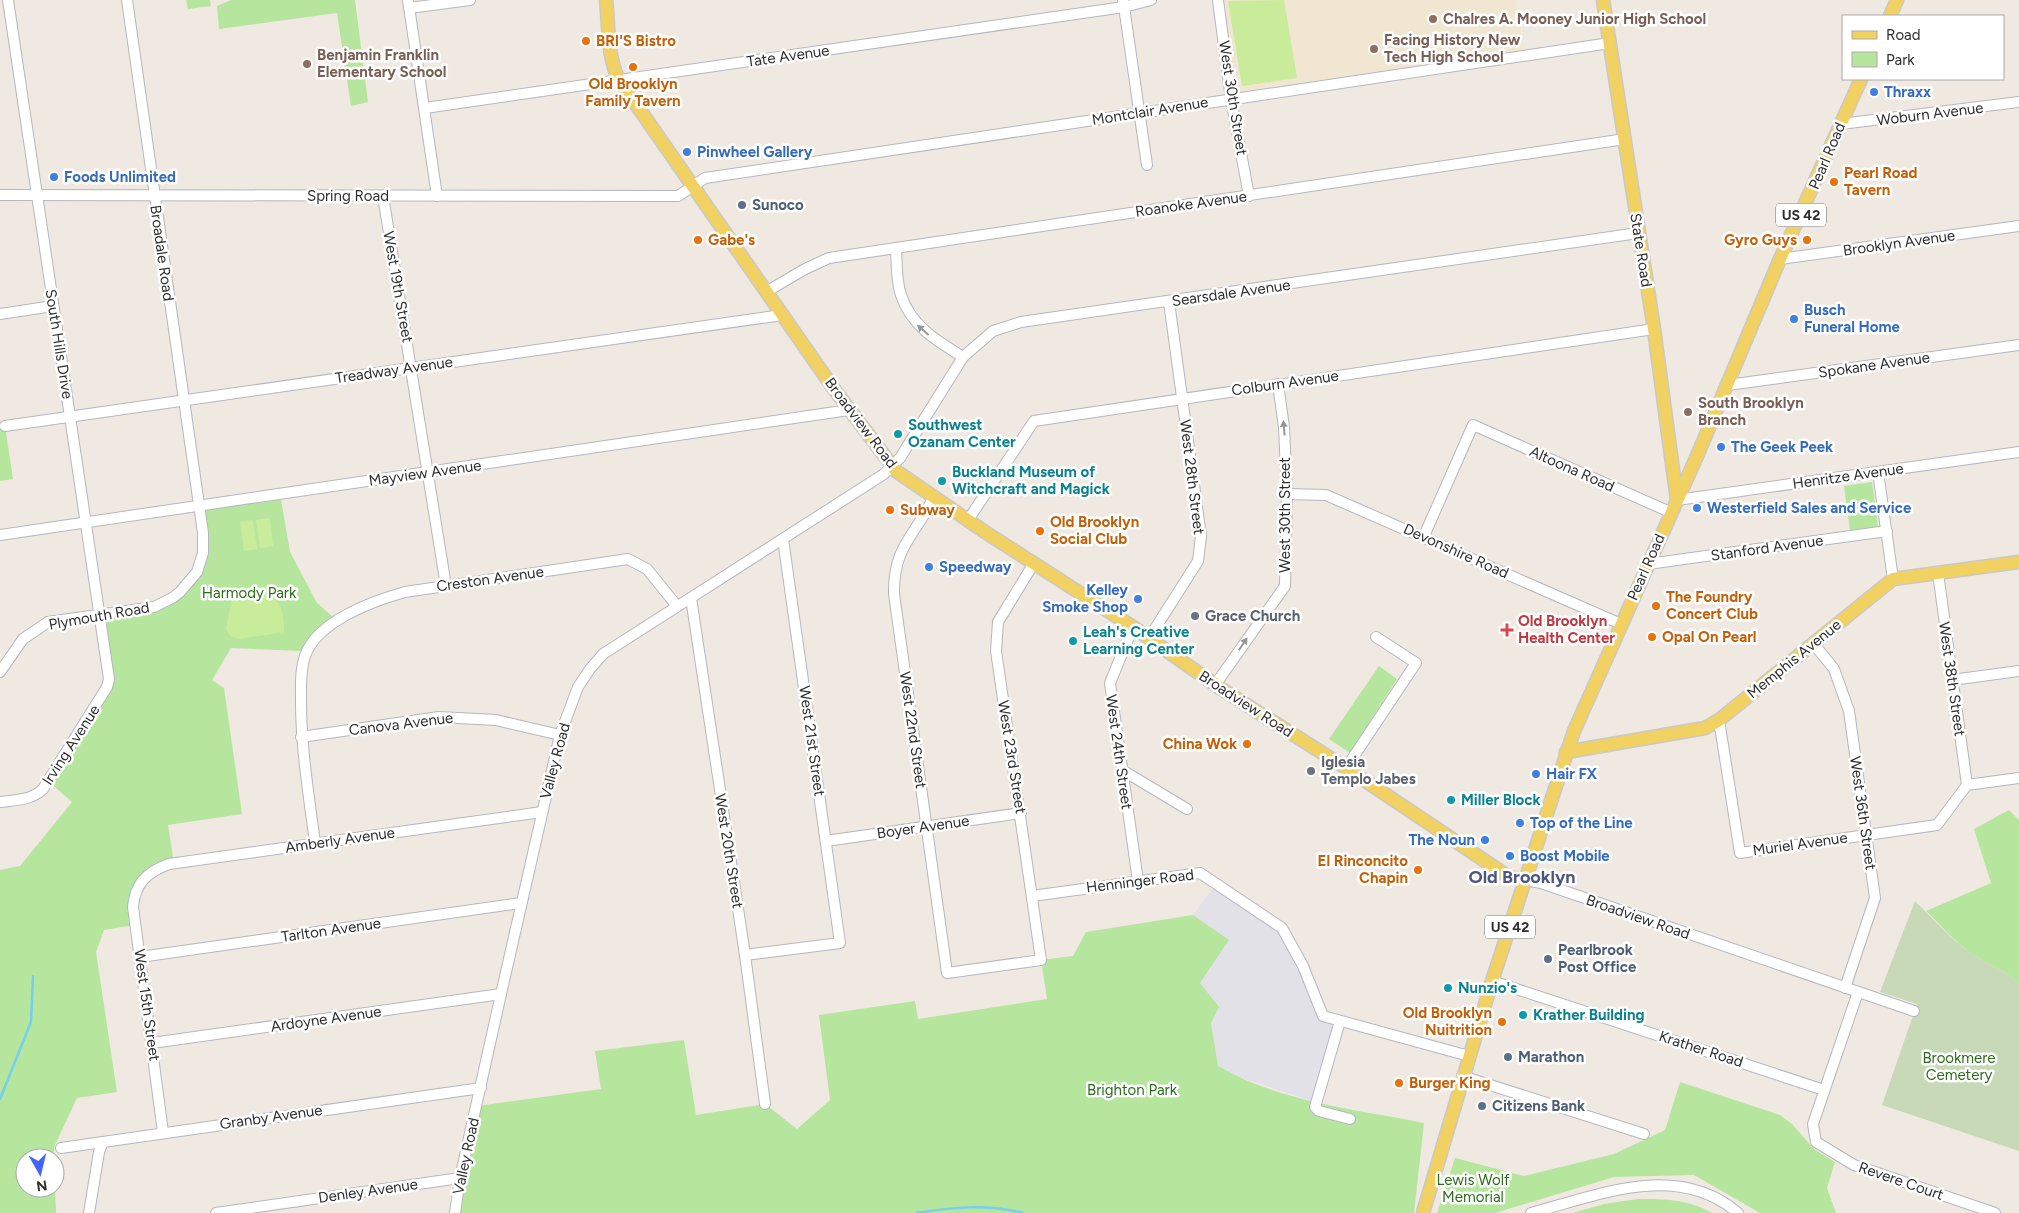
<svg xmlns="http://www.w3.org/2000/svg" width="2019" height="1213" viewBox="0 0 2019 1213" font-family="Figtree,sans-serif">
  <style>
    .industrial { fill: #e3e1e8 }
    .education { fill: #f0e6d1 }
    .green { fill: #b6e59e }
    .cemetery { fill: #c8d9b8 }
    .pitch { fill: #c9ec9a }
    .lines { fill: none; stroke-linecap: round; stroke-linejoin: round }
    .stream { stroke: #75cff0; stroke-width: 2.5 }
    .minor-casing { stroke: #b4b7c1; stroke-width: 12 }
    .major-casing { stroke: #c9c9c9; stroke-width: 15 }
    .minor { stroke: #fff; stroke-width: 10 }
    .major { stroke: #f2d163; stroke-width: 12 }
    .oneway { fill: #969696 }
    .education-dot { fill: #8d6e63; stroke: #fff; stroke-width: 2 }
    .food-dot { fill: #e8710a; stroke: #fff; stroke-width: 2 }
    .shop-dot { fill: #3f7fe0; stroke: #fff; stroke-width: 2 }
    .service-dot { fill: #5c6f8a; stroke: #fff; stroke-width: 2 }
    .culture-dot { fill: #0f9aa8; stroke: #fff; stroke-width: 2 }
    .worship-dot { fill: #6b7280; stroke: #fff; stroke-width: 2 }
    .health-dot { fill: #e0444e; stroke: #fff; stroke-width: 2 }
    .labels { text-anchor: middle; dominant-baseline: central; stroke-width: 5; stroke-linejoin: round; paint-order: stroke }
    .shield { fill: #fff; stroke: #6d6d6d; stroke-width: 1 }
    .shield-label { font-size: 14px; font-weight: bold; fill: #2e2e2e }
    .education-label { font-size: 15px; font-weight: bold; fill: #785e54; stroke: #fff; text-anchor: start }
    .food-label { font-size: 15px; font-weight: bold; fill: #c56008; stroke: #fff; text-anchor: start }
    .street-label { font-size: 15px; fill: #2e2e2e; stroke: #fff }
    .shop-label { font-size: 15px; font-weight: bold; fill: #366cbe; stroke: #fff; text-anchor: start }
    .service-label { font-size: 15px; font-weight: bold; fill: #4e5e75; stroke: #fff; text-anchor: start }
    .culture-label { font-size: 15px; font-weight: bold; fill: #0d838f; stroke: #fff; text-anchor: start }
    .park-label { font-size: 15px; fill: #2c6e1b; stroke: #fff }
    .worship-label { font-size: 15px; font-weight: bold; fill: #5b616d; stroke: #fff; text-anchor: start }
    .health-label { font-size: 15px; font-weight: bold; fill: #be3a42; stroke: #fff; text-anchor: start }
    .quarter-label { font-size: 18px; font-weight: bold; fill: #4d5680; stroke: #fff }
  </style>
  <rect width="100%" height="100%" fill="#efe9e1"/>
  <polygon class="industrial" points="1216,884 1282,928 1323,1016 1340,1021 1315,1102 1235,1076 1218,1066 1211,1023 1219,1007 1200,983 1193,915"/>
  <polygon class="education" points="1218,0 1516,0 1525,55 1231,98"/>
  <g class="green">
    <polygon points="186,0 210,0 211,6 188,9"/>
    <polygon points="231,0 355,0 368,102 351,106 337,13 219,29 217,6"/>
    <polygon points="5,426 13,479 0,481 0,427"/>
    <polygon points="1872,482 1878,527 1850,530 1844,486"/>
    <polygon points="280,494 290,552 317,603 333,617 307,640 301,651 231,648 212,680 224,688 242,814 168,825 174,863 141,879 135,925 104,930 96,952 117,1092 77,1098 54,1147 54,1158 25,1158 25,1188 55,1188 56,1213 0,1213 0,870 20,866 72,802 48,781 107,687 100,613 172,598 202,561 198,505"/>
    <polygon points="1379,666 1397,679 1350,753 1329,739"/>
    <path d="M2009 810 2019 820V983C2005 970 1985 963 1969 952 1953 940 1940 924 1926 911L1991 883 1974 829Z"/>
    <path d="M1193 915 1229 940 1200 983 1219 1007 1211 1023 1218 1066C1279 1102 1355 1109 1424 1123L1414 1213H455L477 1106 601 1089 595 1051 684 1040 696 1115 765 1104 797 1129 830 1100 819 1015 915 1001 918 1019 1047 999 1041 960 1073 956 1086 932Z"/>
    <polygon points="1680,1082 1780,1115 1792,1124 1815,1150 1835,1162 1827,1188 1836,1213 1760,1213 1694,1175 1614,1177 1495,1213 1437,1213 1455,1158 1524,1176 1614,1154 1665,1130"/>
    <path d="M1638 1199C1665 1199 1688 1199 1712 1213H1573L1604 1204Z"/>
  </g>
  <path class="cemetery" d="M1915 901C1932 918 1950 938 1969 952 1985 963 2005 970 2019 983V1151L1882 1105 1917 1004 1880 992Z"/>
  <g class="pitch">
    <polygon points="1284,0 1297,78 1242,86 1228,1"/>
    <polygon points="270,518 273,546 260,548 256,520"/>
    <polygon points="253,520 257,549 244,551 240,522"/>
    <path d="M260 587C280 600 284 608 284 632L239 639 230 636 226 629 234 588Z"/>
  </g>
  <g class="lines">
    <g class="stream">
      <polyline points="0,1099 31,1022 33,976"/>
      <path d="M917 1213C953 1207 987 1204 1023 1213"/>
    </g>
    <g class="minor-casing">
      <g id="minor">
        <polyline points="408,0 437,196"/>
        <polyline points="1123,0 1147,165"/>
        <polyline points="1218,0 1231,99 1249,196"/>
        <polyline points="409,8 470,0"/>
        <polyline points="425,108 1124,7 1151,0"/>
        <polyline points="1841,124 2019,102"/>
        <polyline points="0,195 678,196 705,178 1610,43"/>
        <polyline points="383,196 446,586"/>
        <path d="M896 248C897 263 896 281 901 295 911 326 937 341 963 357"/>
        <polyline points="1780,259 2019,226"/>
        <polyline points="766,292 805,269 829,258 1625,139"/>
        <polyline points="0,314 53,306"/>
        <polyline points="1728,385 2019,345"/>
        <polyline points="5,426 782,315"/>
        <polyline points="1878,472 1893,579"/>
        <polyline points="1287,494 1326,495 1621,624"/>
        <path d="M934 496C916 536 893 545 894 594L947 973 1041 960 996 651 998 622 1034 563"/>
        <polyline points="1677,500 2019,452"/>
        <polyline points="968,520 1034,421 1654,329"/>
        <polyline points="0,535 849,410"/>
        <polyline points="1424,536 1473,425 1670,512"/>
        <polyline points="1648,564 1887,531"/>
        <polyline points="1938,573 1967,785"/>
        <polyline points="691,598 745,955 765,1104"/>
        <polyline points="1133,627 1110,683 1138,881"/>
        <polyline points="1149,638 1198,561 1201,536 1169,302"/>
        <polyline points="1813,643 1834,669 1849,711 1875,898 1845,988"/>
        <polyline points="0,672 23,639 48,622 154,607 172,598 180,592 197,572 203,553 203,533 127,0"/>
        <polyline points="1952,680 2019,671"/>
        <polyline points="1215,685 1285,586 1287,494 1284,427 1278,384"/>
        <polyline points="1719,720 1740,853 1937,825 1967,785 2019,778"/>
        <polyline points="301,737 439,717 496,720 560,735"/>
        <polyline points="1346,768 1416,663 1376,637"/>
        <polyline points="1122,770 1187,809"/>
        <path d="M0 802C16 800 32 800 43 789L107 687 109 679 8 0"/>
        <polyline points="826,841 1021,813"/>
        <path d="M315 843C309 796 301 749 301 702 301 687 300 670 305 656 317 621 373 601 405 592L628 559 647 569 677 606"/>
        <polyline points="1525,880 1541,883 1914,1011"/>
        <polyline points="1032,896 1200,873 1282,928 1303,966 1323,1016 1469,1056"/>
        <polyline points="745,955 840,943 783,539"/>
        <polyline points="140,957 521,903"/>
        <polyline points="1492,981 1824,1090"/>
        <polyline points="1858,992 1813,1124 1816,1142 1854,1165 1995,1213"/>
        <polyline points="1340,1021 1315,1107 1319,1111 1350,1119"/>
        <polyline points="152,1043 501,994"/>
        <polyline points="1462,1076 1644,1134"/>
        <path d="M163 1132 133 907C135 883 147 872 169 864L542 812"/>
        <polyline points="61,1148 481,1088"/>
        <polyline points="89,1213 99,1152 103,1142"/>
        <polyline points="216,1213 460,1178"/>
        <polyline points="455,1213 460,1178 501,994 560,735 578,687 590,669 603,654 884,474 900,458 963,357 993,331 1021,322 1638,233"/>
        <path d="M1531 1213C1599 1195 1677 1161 1738 1213"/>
      </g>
    </g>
    <g class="major-casing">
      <g id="major">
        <path d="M606 0C609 26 607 57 619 80L834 389 896 471 985 532 1133 627 1220 688 1346 768 1509 877 1525 880"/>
        <polyline points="1603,0 1654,329 1677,500"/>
        <polyline points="1890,16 1897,0"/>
        <polyline points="1566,752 1705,728 1719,720 1893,579 2019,562"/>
        <polyline points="1423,1213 1492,981 1574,731 1697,456 1780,259 1861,79"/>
      </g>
    </g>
    <use href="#minor" class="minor"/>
    <use href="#major" class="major"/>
  </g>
  <defs><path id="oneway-solid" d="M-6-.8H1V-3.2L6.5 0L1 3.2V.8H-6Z" transform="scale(1.25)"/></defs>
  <g class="oneway">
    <use href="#oneway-solid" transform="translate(923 330) rotate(-139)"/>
    <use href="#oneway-solid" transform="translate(1284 428) rotate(-95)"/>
    <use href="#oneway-solid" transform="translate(1243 644) rotate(-56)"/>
  </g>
  <g class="education-dot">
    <circle cx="1433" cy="19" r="5"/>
    <circle cx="1374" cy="49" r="5"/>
    <circle cx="307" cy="64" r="5"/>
    <circle cx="1688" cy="412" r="5"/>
  </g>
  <g class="food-dot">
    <circle cx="586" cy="41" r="5"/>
    <circle cx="633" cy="67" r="5"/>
    <circle cx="1834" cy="182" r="5"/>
    <circle cx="698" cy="240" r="5"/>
    <circle cx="1807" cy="240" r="5"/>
    <circle cx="890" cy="510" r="5"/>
    <circle cx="1040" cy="531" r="5"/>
    <circle cx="1656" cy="606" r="5"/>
    <circle cx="1652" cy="637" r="5"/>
    <circle cx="1247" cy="744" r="5"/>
    <circle cx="1418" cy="870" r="5"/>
    <circle cx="1502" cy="1022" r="5"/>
    <circle cx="1399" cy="1083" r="5"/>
  </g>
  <g class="shop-dot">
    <circle cx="1874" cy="92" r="5"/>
    <circle cx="687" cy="152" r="5"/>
    <circle cx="54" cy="177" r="5"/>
    <circle cx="1794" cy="319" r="5"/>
    <circle cx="1721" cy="447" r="5"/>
    <circle cx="1697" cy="508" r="5"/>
    <circle cx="929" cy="567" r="5"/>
    <circle cx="1138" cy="599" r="5"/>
    <circle cx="1536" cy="774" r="5"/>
    <circle cx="1520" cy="823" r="5"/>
    <circle cx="1485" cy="840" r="5"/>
    <circle cx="1510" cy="856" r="5"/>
  </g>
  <g class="service-dot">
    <circle cx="742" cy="205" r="5"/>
    <circle cx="1548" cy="959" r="5"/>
    <circle cx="1508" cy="1057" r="5"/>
    <circle cx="1482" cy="1106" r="5"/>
  </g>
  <g class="culture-dot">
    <circle cx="898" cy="434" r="5"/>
    <circle cx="942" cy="481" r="5"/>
    <circle cx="1073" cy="641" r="5"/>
    <circle cx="1451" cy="800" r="5"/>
    <circle cx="1448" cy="988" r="5"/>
    <circle cx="1523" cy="1015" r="5"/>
  </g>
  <g class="worship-dot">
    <circle cx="1195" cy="616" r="5"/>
    <circle cx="1311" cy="771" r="5"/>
  </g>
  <path class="health-dot" d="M1504.5 622.5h5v5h5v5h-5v5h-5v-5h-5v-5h5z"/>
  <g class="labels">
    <g class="shield">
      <rect x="1776" y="203.5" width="50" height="23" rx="4"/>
      <rect x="1485" y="915.5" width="50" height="23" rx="4"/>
    </g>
    <g class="shield-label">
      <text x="1801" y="215">US 42</text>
      <text x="1510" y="927">US 42</text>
    </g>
    <g class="education-label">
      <text x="1443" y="19">Chalres A. Mooney Junior High School</text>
      <text x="1384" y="40">Facing History New<tspan x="1384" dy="17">Tech High School</tspan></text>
      <text x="317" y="55">Benjamin Franklin<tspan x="317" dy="17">Elementary School</tspan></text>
      <text x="1698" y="403">South Brooklyn<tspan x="1698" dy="17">Branch</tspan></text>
    </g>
    <g class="food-label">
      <text x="596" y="41">BRI'S Bistro</text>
      <text x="633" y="84" text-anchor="middle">Old Brooklyn<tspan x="633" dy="17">Family Tavern</tspan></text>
      <text x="1844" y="173">Pearl Road<tspan x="1844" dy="17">Tavern</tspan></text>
      <text x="708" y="240">Gabe's</text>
      <text x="1797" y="240" text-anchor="end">Gyro Guys</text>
      <text x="900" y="510">Subway</text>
      <text x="1050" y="522">Old Brooklyn<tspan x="1050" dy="17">Social Club</tspan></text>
      <text x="1666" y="597">The Foundry<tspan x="1666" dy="17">Concert Club</tspan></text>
      <text x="1662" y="637">Opal On Pearl</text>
      <text x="1237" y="744" text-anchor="end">China Wok</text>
      <text x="1408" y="861" text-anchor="end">El Rinconcito<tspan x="1408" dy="17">Chapin</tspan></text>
      <text x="1492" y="1013" text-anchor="end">Old Brooklyn<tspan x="1492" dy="17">Nuitrition</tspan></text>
      <text x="1409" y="1083">Burger King</text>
    </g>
    <g class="street-label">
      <text transform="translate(788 56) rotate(-8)">Tate Avenue</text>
      <text transform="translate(1233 98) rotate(81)">West 30th Street</text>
      <text transform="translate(1150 111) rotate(-9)">Montclair Avenue</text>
      <text transform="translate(1930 114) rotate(-7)">Woburn Avenue</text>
      <text transform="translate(1827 156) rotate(-67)">Pearl Road</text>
      <text x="348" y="196">Spring Road</text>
      <text transform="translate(1191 204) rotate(-8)">Roanoke Avenue</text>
      <text transform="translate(1899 243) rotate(-8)">Brooklyn Avenue</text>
      <text transform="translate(1641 250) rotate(81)">State Road</text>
      <text transform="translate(162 253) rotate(82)">Broadale Road</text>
      <text transform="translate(398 287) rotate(80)">West 19th Street</text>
      <text transform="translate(1231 293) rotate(-8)">Searsdale Avenue</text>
      <text transform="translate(59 344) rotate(81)">South Hills Drive</text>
      <text transform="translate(1874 365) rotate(-8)">Spokane Avenue</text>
      <text transform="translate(394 370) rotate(-8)">Treadway Avenue</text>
      <text transform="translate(1285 383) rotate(-8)">Colburn Avenue</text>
      <text transform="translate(861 423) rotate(53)">Broadview Road</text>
      <text transform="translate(1572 469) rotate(24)">Altoona Road</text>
      <text transform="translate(425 473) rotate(-8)">Mayview Avenue</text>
      <text transform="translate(1848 476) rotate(-8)">Henritze Avenue</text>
      <text transform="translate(1192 477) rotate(83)">West 28th Street</text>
      <text transform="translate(1285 515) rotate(-90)">West 30th Street</text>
      <text transform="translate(1767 548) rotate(-8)">Stanford Avenue</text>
      <text transform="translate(1456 551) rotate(24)">Devonshire Road</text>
      <text transform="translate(1646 567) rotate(-66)">Pearl Road</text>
      <text transform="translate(490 579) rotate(-8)">Creston Avenue</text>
      <text transform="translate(99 616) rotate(-10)">Plymouth Road</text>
      <text transform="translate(1794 659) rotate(-39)">Memphis Avenue</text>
      <text transform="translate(1952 679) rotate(82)">West 38th Street</text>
      <text transform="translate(1246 704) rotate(33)">Broadview Road</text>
      <text transform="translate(401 724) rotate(-7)">Canova Avenue</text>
      <text transform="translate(913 730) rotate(82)">West 22nd Street</text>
      <text transform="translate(812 741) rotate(82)">West 21st Street</text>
      <text transform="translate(71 745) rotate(-57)">Irving Avenue</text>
      <text transform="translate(1119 752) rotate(82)">West 24th Street</text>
      <text transform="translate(1012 757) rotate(81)">West 23rd Street</text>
      <text transform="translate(555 761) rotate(-75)">Valley Road</text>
      <text transform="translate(1863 813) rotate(82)">West 36th Street</text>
      <text transform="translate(923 827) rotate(-8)">Boyer Avenue</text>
      <text transform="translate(340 840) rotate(-8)">Amberly Avenue</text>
      <text transform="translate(1800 844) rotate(-8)">Muriel Avenue</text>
      <text transform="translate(729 851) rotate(81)">West 20th Street</text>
      <text transform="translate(1140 881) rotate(-7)">Henninger Road</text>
      <text transform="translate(1638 917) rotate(19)">Broadview Road</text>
      <text transform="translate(331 930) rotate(-8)">Tarlton Avenue</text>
      <text transform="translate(147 1005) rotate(82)">West 15th Street</text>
      <text transform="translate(326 1019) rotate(-8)">Ardoyne Avenue</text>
      <text transform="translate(1701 1049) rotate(18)">Krather Road</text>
      <text transform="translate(271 1117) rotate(-8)">Granby Avenue</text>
      <text transform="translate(466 1156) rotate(-78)">Valley Road</text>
      <text transform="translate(1901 1181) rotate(19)">Revere Court</text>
      <text transform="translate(368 1191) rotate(-8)">Denley Avenue</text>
    </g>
    <g class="shop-label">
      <text x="1884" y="92">Thraxx</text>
      <text x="697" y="152">Pinwheel Gallery</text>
      <text x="64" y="177">Foods Unlimited</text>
      <text x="1804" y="310">Busch<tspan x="1804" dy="17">Funeral Home</tspan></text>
      <text x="1731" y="447">The Geek Peek</text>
      <text x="1707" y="508">Westerfield Sales and Service</text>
      <text x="939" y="567">Speedway</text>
      <text x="1128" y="590" text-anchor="end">Kelley<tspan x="1128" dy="17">Smoke Shop</tspan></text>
      <text x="1546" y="774">Hair FX</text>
      <text x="1530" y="823">Top of the Line</text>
      <text x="1475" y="840" text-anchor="end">The Noun</text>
      <text x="1520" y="856">Boost Mobile</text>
    </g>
    <g class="service-label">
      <text x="752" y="205">Sunoco</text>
      <text x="1558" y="950">Pearlbrook<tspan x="1558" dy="17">Post Office</tspan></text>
      <text x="1518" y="1057">Marathon</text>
      <text x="1492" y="1106">Citizens Bank</text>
    </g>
    <g class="culture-label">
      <text x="908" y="425">Southwest<tspan x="908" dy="17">Ozanam Center</tspan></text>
      <text x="952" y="472">Buckland Museum of<tspan x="952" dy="17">Witchcraft and Magick</tspan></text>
      <text x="1083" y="632">Leah's Creative<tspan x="1083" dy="17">Learning Center</tspan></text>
      <text x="1461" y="800">Miller Block</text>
      <text x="1458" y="988">Nunzio's</text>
      <text x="1533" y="1015">Krather Building</text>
    </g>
    <g class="park-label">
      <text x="249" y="593">Harmody Park</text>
      <text x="1959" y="1058">Brookmere<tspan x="1959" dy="17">Cemetery</tspan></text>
      <text x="1132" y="1090">Brighton Park</text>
      <text x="1473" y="1180">Lewis Wolf<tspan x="1473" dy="17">Memorial</tspan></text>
    </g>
    <g class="worship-label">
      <text x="1205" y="616">Grace Church</text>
      <text x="1321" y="762">Iglesia<tspan x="1321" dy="17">Templo Jabes</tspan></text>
    </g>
    <g class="health-label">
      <text x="1518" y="621">Old Brooklyn<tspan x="1518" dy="17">Health Center</tspan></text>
    </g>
    <g class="quarter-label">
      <text x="1522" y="877">Old Brooklyn</text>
    </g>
  </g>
  <rect x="1842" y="15" width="162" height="65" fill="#ffffff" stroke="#ababab"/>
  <rect x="1852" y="31" width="25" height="8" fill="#f2d163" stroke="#ababab"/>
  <text x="1886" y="40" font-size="15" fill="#2e2e2e">Road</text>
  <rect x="1852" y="52" width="25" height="15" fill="#b6e59e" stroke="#ababab"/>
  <text x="1886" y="65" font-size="15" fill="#2e2e2e">Park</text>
  <g transform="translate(40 1173) rotate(172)"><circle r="24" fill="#ffffff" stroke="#ababab"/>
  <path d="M0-4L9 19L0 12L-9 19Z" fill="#4264fb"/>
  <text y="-8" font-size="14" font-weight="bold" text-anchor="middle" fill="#2e2e2e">N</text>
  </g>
</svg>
